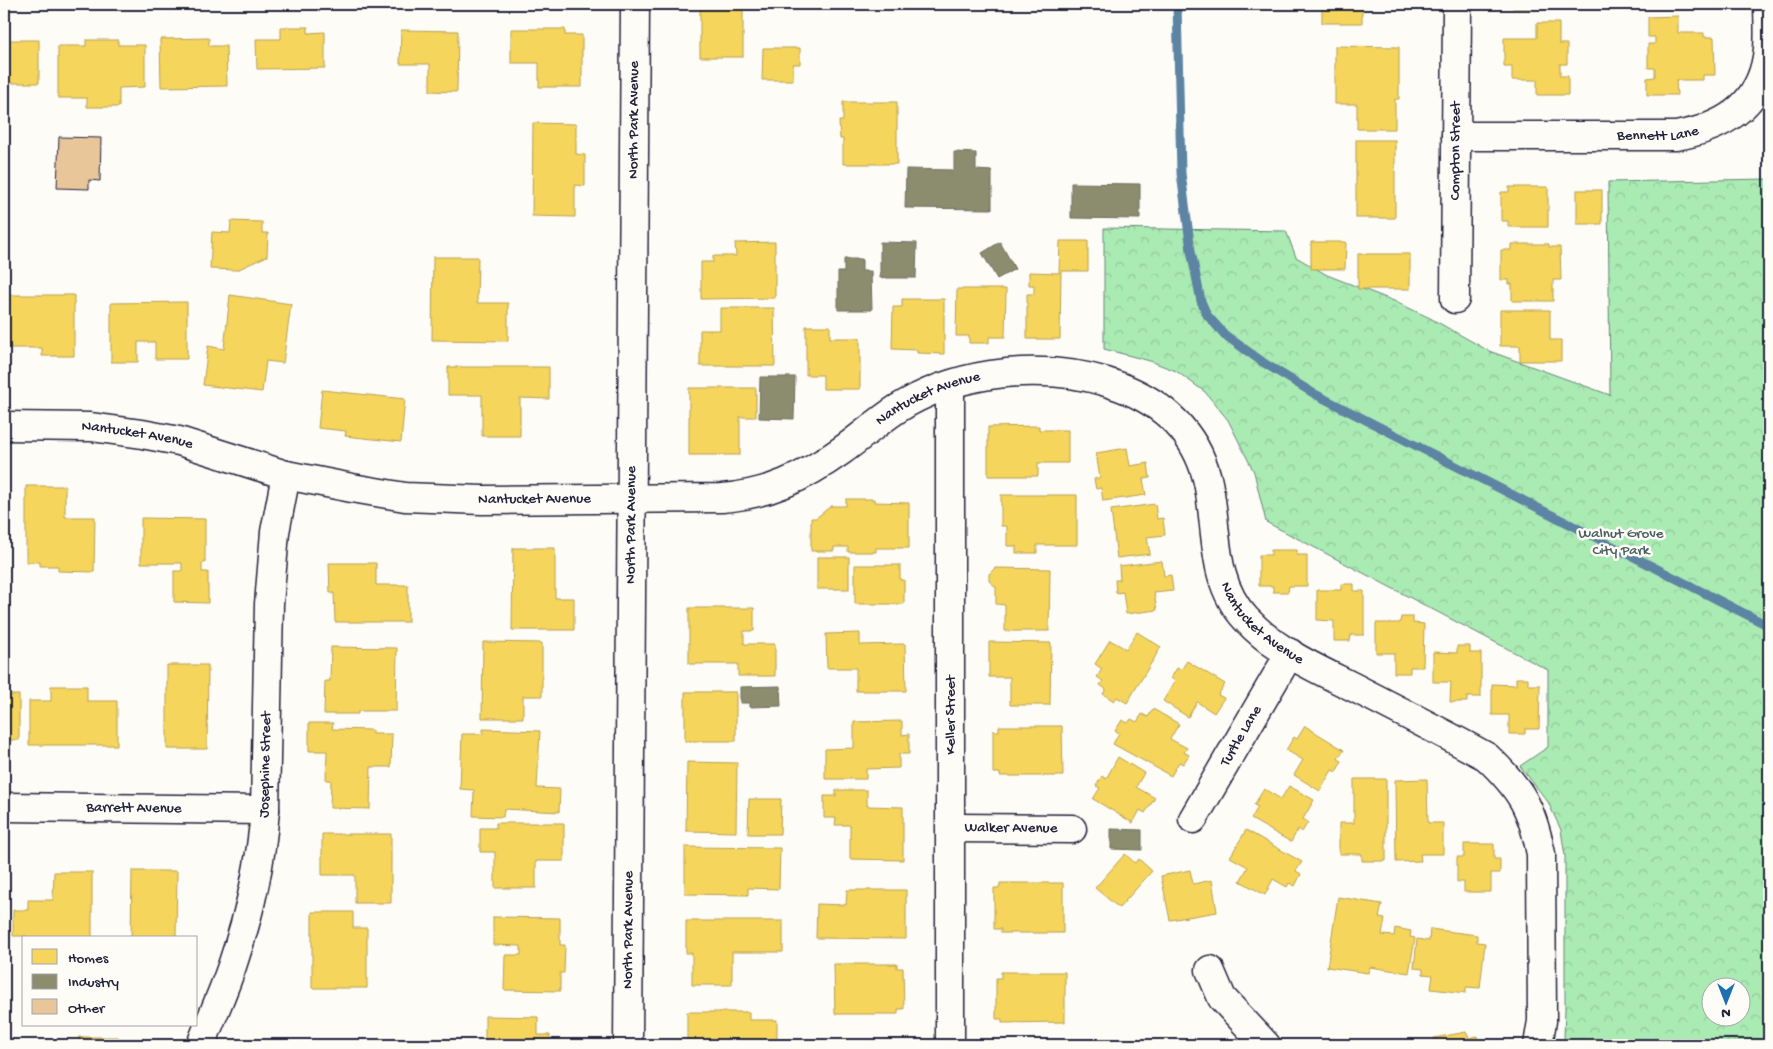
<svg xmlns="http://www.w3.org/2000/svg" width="1773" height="1049" viewBox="0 0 1773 1049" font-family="'Gochi Hand',sans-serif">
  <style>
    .forest { fill: url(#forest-crowns); stroke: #668677; fill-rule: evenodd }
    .homes { fill: #f6d55c; stroke: #b69f52 }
    .industry { fill: #8c8c6e; stroke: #6c6c5f }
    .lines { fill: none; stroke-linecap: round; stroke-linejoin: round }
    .stream { stroke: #5d84a2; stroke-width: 9 }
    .building { fill: #e9c59a; stroke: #22223b }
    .minor-casing { stroke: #22223b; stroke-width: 31 }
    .tertiary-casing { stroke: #22223b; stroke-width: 31 }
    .minor { stroke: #fdfcf7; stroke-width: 28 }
    .tertiary { stroke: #fdfcf7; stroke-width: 28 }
    .labels { text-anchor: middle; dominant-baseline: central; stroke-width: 5; stroke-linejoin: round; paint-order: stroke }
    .street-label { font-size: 15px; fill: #22223b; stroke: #fdfcf7 }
    .park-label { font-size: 15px; fill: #4b5e5f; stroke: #fdfcf7 }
  </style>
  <defs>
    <pattern id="forest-crowns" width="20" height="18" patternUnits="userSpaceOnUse" patternTransform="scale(1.25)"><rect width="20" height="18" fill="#aaeab3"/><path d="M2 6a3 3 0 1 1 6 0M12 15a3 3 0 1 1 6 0" fill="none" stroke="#92c89b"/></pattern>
  </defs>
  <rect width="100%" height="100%" fill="#fdfcf7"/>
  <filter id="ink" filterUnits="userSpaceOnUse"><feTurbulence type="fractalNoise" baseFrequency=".02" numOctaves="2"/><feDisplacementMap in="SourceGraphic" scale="10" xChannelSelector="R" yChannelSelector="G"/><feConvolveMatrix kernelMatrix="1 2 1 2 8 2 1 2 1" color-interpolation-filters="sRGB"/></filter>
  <g filter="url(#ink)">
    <path class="forest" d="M1769 179V1045H1561L1564 1039 1565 1008V856L1561 830 1548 802 1520 766 1548 747V670L1266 522 1254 472 1228 420 1205 392 1176 371 1150 361 1104 349V228L1286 231 1296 257 1327 275 1394 301 1430 318 1489 351 1610 395 1608 182ZM1710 986H1740V1016H1710Z"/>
    <g class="homes">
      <rect x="700" y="4" width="43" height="53"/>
      <rect x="1322" y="4" width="40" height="19"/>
      <rect x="1513" y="4" width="35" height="4"/>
      <polygon points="1678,16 1678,33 1704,33 1704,37 1714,37 1715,75 1703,75 1703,80 1676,80 1677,95 1647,95 1647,78 1655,77 1655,68 1648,68 1648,44 1655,44 1655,37 1648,37 1648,17"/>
      <polygon points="1537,23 1559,23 1559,44 1567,44 1567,64 1560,64 1560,76 1568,76 1568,95 1537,95 1537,80 1512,80 1512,67 1504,67 1504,38 1537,38"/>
      <polygon points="281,27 308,27 308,33 325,32 325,68 257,69 256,39 281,39"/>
      <polygon points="511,29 565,29 565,35 582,35 582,87 539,87 539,63 511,63"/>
      <polygon points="401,30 458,31 457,92 430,91 430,64 400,64"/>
      <polygon points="209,38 209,46 226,46 227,86 161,87 160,39"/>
      <polygon points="4,40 39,40 39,83 10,83 10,88 4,89"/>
      <polygon points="86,40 118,40 118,45 145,45 145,87 119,88 119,107 87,107 87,98 58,98 58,46 86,46"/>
      <polygon points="1335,46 1399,47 1399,99 1395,99 1395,129 1357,129 1357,104 1335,104"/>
      <polygon points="763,48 800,48 800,64 793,64 793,80 762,80"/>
      <polygon points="843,102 897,102 897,164 843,164 843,139 840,139 839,121 843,121"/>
      <polygon points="533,123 576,124 576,154 585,155 585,186 575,185 575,217 532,216"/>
      <rect x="1356" y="140" width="39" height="78"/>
      <polygon points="1509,187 1548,187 1548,227 1508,227 1508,221 1501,221 1501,192 1509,192"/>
      <rect x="1577" y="190" width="25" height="34"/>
      <polygon points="231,221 262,222 262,233 268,233 267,256 237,270 210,269 212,232 230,233"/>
      <polygon points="1060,241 1088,241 1088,271 1061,271 1060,339 1027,339 1027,294 1034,294 1034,285 1029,285 1029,272 1059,273"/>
      <polygon points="775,242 775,298 701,299 701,262 713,262 713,256 736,256 735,243"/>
      <polygon points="1311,242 1346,242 1345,269 1311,269"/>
      <polygon points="1511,244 1549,244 1549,247 1560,247 1561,280 1553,280 1553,301 1512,301 1512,284 1509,284 1509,280 1501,280 1501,250 1511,250"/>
      <rect x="1358" y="254" width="52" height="35"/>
      <polygon points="433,257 478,257 477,303 508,303 508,341 432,340"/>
      <polygon points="957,289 1006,289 1005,337 989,337 989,343 969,343 969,336 956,336"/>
      <polygon points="4,295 74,295 74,356 42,356 42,348 4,348"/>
      <polygon points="230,295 291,304 283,363 266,361 262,392 203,385 208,346 224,349"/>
      <polygon points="902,299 944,299 944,354 917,353 917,350 892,349 893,307 902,307"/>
      <polygon points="187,302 187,359 155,359 155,342 138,342 138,362 111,362 111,303"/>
      <polygon points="720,308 774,308 775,366 700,366 700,330 720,330"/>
      <polygon points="1500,310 1550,310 1550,340 1561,340 1561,361 1520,361 1520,346 1500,346"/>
      <polygon points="806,326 830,326 830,338 860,338 860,389 823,389 823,375 806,375"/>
      <polygon points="448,367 549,367 549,399 520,398 520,436 482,436 482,395 448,395"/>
      <polygon points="689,388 756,388 756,417 740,417 740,455 689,455"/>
      <polygon points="322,390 405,399 401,442 345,436 346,431 318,428"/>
      <polygon points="1039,426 1039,430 1068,430 1068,463 1038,463 1038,476 988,476 988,427"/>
      <polygon points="1127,448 1130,466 1148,463 1150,478 1143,479 1146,495 1103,501 1101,488 1096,489 1094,479 1100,478 1096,453"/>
      <polygon points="26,486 65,486 65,517 95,517 94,572 58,571 58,566 40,566 40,562 26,562"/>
      <polygon points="1001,495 1077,495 1077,545 1037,545 1037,553 1016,553 1016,546 1007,546 1007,526 1001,526"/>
      <polygon points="846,499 874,499 874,502 909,503 909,548 876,548 876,552 848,552 848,547 834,547 834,551 811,551 811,518 816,518 831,506 846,506"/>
      <polygon points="1155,504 1157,519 1163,518 1165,535 1147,537 1150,554 1117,558 1111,510"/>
      <polygon points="141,518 205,519 205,563 202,563 202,572 208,572 208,603 174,602 174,571 182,571 182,563 141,563"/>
      <polygon points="513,548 555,548 555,598 574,598 574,630 512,630"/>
      <polygon points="1271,550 1297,550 1297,555 1307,555 1307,586 1289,586 1288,592 1273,592 1273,586 1259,586 1259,555 1271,555"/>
      <rect x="817" y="557" width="32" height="32"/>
      <polygon points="1162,561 1164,576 1171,575 1173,591 1154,593 1157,610 1126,614 1123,592 1116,593 1115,580 1120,580 1119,566"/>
      <polygon points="329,563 376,563 376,585 408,585 408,622 335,622 334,593 330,593"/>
      <polygon points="855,565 900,565 900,580 904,580 904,604 855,604"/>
      <polygon points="995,568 1050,569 1049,631 1005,631 1005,605 996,604 996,587 989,581 989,574"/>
      <polygon points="1341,584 1354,584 1354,591 1364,591 1364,635 1351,635 1350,641 1334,641 1334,621 1317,620 1317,590 1341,590"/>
      <polygon points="689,608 754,608 754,631 744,631 744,644 775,644 775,676 738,676 738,664 689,664"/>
      <polygon points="1401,617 1413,617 1413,623 1424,624 1423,667 1410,667 1410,673 1394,673 1394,653 1376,653 1376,623 1400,623"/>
      <polygon points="1137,632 1161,647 1127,703 1117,697 1114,701 1103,694 1106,689 1100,685 1103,681 1097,677 1102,669 1095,664 1110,640 1126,649"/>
      <polygon points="860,633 860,645 905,644 906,691 856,691 856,668 827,668 826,634"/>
      <polygon points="483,642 542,643 542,696 523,696 523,718 482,718"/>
      <polygon points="989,642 1051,643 1050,705 1010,705 1010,677 989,677"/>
      <polygon points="1457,646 1470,646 1470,653 1481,653 1481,697 1467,697 1467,702 1450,702 1451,682 1433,682 1433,652 1457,653"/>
      <polygon points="331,647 397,648 396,711 358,711 358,714 324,714 325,681 330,681"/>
      <polygon points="1187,661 1225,684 1218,695 1224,698 1214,713 1197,702 1188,717 1163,701 1175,681 1171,678 1177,668 1181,670"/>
      <polygon points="167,665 208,665 207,749 167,749"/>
      <polygon points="1516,678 1528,678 1528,685 1540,685 1539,729 1525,729 1525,734 1509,734 1509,715 1492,715 1492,684 1516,685"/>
      <polygon points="51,686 87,686 87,701 117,701 117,745 29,745 29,701 51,701"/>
      <rect x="685" y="692" width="51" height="49"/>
      <rect x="4" y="695" width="15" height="45"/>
      <polygon points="1153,709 1179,724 1170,739 1187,748 1184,752 1189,755 1183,764 1179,762 1171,776 1113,744 1119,733 1115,731 1122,720 1128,723 1131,719 1137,722 1142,714 1148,717"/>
      <polygon points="902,721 902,735 909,734 909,754 899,754 899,768 866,769 866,779 825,779 825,749 854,748 854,722"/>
      <polygon points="309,723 333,723 332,729 372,730 372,734 392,734 391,767 371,767 370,809 330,808 331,780 326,780 327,751 309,751"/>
      <polygon points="999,726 1062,726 1063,776 1000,776 1000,773 993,773 993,731 999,731"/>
      <polygon points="1305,726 1344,750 1338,759 1342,761 1336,772 1332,770 1320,791 1294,775 1303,760 1286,750 1294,737 1297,739"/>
      <polygon points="483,729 540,731 537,788 560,789 559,812 504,809 503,817 473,816 474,790 460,789 462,734 483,734"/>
      <polygon points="1118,757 1144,773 1136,787 1155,798 1145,813 1140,810 1133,823 1093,799 1100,788 1096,786 1102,776 1106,779"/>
      <polygon points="687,762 737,763 736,832 686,831"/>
      <polygon points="1354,779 1386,779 1386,861 1362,861 1362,854 1339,854 1339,823 1354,823"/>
      <polygon points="1427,779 1428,823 1443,823 1443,854 1420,854 1421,861 1396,862 1395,780"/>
      <polygon points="1289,786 1314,800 1303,819 1308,822 1302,832 1298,829 1291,842 1251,819 1258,807 1254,805 1264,789 1281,799"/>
      <polygon points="836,790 867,790 867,806 903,807 903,860 850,859 850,825 835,825 836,818 824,818 824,796 836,796"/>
      <polygon points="749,799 781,799 780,834 748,834"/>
      <polygon points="496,823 564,823 564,861 536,861 536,888 495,888 495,852 480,852 480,828 496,828"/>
      <polygon points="1246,830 1302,862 1296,871 1301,874 1295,886 1289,883 1287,887 1273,879 1265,895 1240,881 1248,867 1230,857"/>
      <polygon points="322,834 391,834 391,903 355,903 355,875 322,875"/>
      <polygon points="1464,844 1494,844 1494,859 1500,859 1500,873 1491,873 1491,892 1464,892 1464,882 1457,882 1457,857 1464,857"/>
      <polygon points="685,847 780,848 779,889 748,888 748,895 685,894"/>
      <polygon points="1125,854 1135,863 1139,859 1152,871 1119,908 1095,888"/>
      <polygon points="1190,870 1193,884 1212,880 1217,912 1170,920 1161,876"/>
      <polygon points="132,871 177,871 176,938 131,938"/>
      <polygon points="54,872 92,872 92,938 27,938 27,936 13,936 13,910 28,910 28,900 53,900"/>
      <polygon points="4,875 8,875 7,913 4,913"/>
      <polygon points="1000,883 1063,883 1063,933 1001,933 1001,929 994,929 994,888 1000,888"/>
      <polygon points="847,890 906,890 906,939 816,938 817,904 846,905"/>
      <polygon points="1338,897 1382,904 1379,918 1385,919 1382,935 1394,936 1395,928 1411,931 1410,937 1415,938 1409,973 1370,967 1368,973 1327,967"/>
      <polygon points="312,912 353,912 353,928 367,928 367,988 312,988"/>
      <polygon points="493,917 560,918 560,945 565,945 564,973 560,973 560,991 504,990 505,955 521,955 521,946 493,945"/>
      <polygon points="686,921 783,921 783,952 732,952 732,985 692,985 692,953 686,953"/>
      <polygon points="1430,929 1477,935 1477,942 1485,943 1480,988 1466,987 1466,993 1431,989 1433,975 1423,974 1423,969 1414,968 1417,939 1429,941"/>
      <polygon points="834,964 897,964 897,968 903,968 904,1009 898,1009 898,1014 835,1014"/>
      <polygon points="1001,972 1065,972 1065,1022 1002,1023 1002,1019 996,1019 996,978 1001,978"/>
      <polygon points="687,1012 749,1012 749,1020 777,1020 777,1045 687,1045"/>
      <polygon points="485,1016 538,1017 538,1035 550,1035 550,1045 485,1045"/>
      <polygon points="1466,1032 1469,1038 1477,1036 1478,1045 1435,1045 1434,1038"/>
      <rect x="79" y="1037" width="39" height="8"/>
    </g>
    <g class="industry">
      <polygon points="954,152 976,153 976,170 992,171 992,209 905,208 906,169 954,170"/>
      <polygon points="1071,183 1140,184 1140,219 1071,218"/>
      <polygon points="880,242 917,243 916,278 880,278"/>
      <polygon points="1000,242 1015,269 997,279 982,253"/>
      <polygon points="844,259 862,259 862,271 871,271 872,310 838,310 838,272 844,272"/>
      <polygon points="760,377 795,377 794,419 759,418"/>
      <polygon points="780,686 781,706 750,707 750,703 740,703 740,687"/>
      <polygon points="1111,829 1142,830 1142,850 1111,849"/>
    </g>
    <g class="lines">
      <polyline class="stream" points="1177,4 1181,173 1191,251 1201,301 1207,315 1225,335 1264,363 1313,393 1769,626"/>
    </g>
    <polygon class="building" points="59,137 101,138 100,181 89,180 89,189 57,188"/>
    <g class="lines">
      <g class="minor-casing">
        <g id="minor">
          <path id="s1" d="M1456 136H1676C1722 128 1759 107 1767 57 1770 40 1768 21 1768 4"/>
          <path id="s2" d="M1455 299 1457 4"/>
          <polyline points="950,385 950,1045"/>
          <path id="s3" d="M4 426 91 427 142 434 179 441 286 475 352 488 405 497 482 500 722 498C769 494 803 478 841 451 860 438 877 422 897 409 924 392 958 380 990 375 1072 362 1183 385 1207 478 1219 526 1209 580 1246 619 1276 652 1320 670 1359 690 1402 712 1445 734 1487 757 1521 789 1532 808 1541 854L1542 1021 1538 1045"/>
          <path id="s4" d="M4 807 265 810"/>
          <path id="s5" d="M1193 819 1290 653"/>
          <path id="s6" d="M951 828 1072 829"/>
          <polyline points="1210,970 1222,998 1266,1045"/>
          <path id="s7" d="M201 1045C211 1018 224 991 233 963 250 913 261 863 265 810L269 604 275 532 286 475"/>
        </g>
      </g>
      <g class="tertiary-casing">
        <g id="tertiary">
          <path id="s8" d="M628 1045 635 4"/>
        </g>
      </g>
      <use href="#minor" class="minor"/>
      <use href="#tertiary" class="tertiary"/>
    </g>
  </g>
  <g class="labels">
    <g class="street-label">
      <text stroke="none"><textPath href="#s8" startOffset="925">North Park Avenue</textPath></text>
      <text stroke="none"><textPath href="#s1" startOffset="202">Bennett Lane</textPath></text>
      <text stroke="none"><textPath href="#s2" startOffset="148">Compton Street</textPath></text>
      <text stroke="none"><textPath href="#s3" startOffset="959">Nantucket Avenue</textPath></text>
      <text stroke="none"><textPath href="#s3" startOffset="134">Nantucket Avenue</textPath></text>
      <text stroke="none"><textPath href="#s3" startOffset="539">Nantucket Avenue</textPath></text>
      <text stroke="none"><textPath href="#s8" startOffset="520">North Park Avenue</textPath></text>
      <text stroke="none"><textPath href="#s3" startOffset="1452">Nantucket Avenue</textPath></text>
      <text transform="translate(951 715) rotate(-90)">Keller Street</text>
      <text stroke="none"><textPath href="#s5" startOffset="96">Turtle Lane</textPath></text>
      <text stroke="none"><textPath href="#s7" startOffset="290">Josephine Street</textPath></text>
      <text stroke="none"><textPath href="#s4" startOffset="130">Barrett Avenue</textPath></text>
      <text stroke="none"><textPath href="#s6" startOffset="60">Walker Avenue</textPath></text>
      <text stroke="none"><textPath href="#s8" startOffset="115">North Park Avenue</textPath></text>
    </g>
    <g class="park-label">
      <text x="1621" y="534">Walnut Grove<tspan x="1621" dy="17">City Park</tspan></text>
    </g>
  </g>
  <rect width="1773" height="1049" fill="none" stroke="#fdfcf7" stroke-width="20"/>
  <rect x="10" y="10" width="1753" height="1029" fill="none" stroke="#22223b" stroke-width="2" filter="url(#ink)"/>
  <rect x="22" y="936" width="175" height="90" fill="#fdfcf7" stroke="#a5a5ac"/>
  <rect x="32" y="949" width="25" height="15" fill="#f6d55c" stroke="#a5a5ac"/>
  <text x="68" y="962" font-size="15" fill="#22223b">Homes</text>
  <rect x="32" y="974" width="25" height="15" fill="#8c8c6e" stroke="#a5a5ac"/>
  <text x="68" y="986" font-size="15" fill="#22223b">Industry</text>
  <rect x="32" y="999" width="25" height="15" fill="#e9c59a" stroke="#a5a5ac"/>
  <text x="68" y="1012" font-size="15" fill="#22223b">Other</text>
  <g transform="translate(1726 1002) rotate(180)"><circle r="24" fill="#fdfcf7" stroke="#a5a5ac"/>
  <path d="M0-4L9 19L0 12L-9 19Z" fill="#1f6fb2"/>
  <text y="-8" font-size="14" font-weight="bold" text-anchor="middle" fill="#22223b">N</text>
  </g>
</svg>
